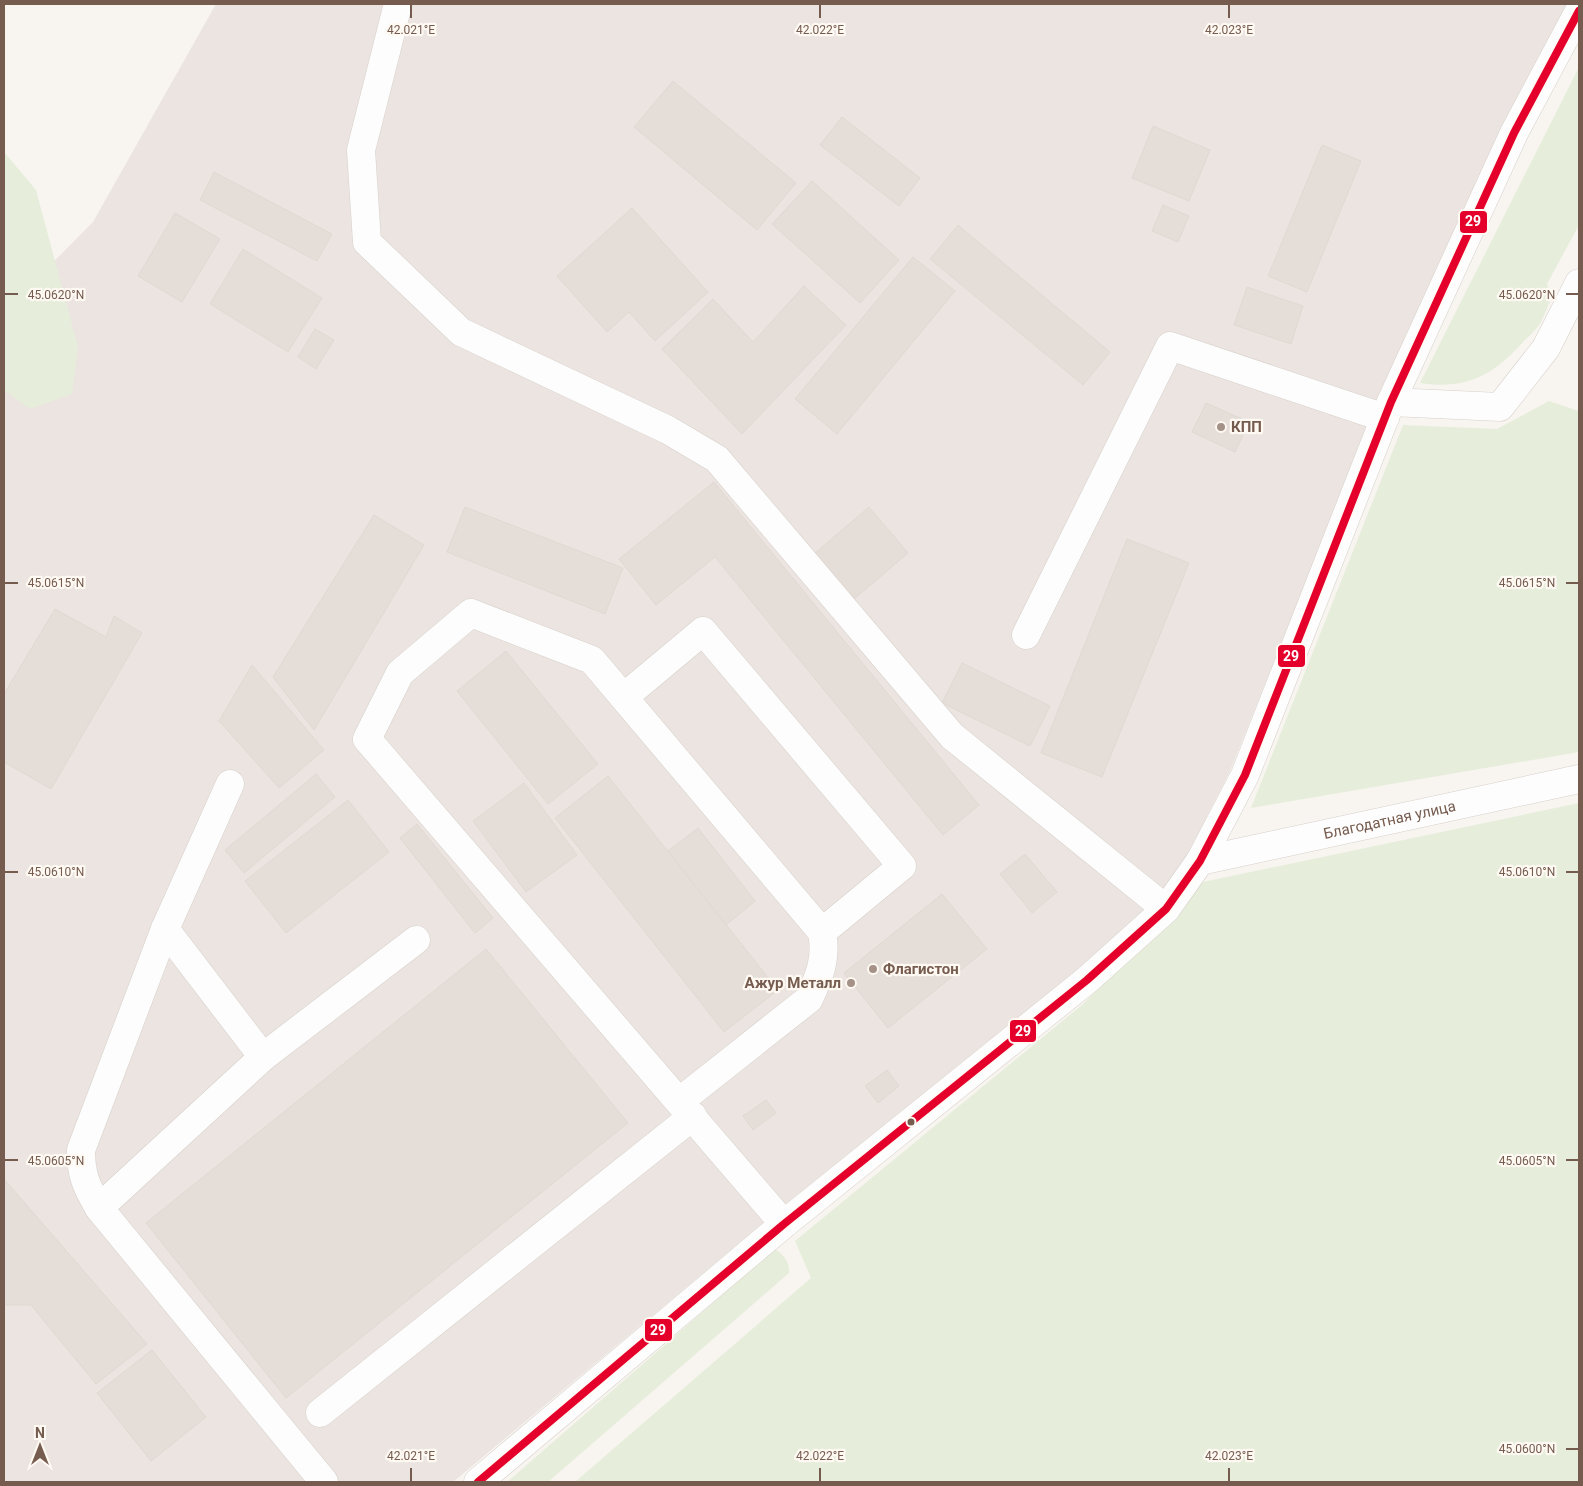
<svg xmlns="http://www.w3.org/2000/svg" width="1583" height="1486" viewBox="0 0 1583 1486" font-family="Roboto,sans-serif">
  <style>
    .industrial { fill: #ebe4e0 }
    .green { fill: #e6eedb }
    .building { fill: #e5ddd7; stroke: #e1d8d2 }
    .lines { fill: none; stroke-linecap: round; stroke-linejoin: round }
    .minor-casing { stroke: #d6d0ca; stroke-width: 29 }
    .minor { stroke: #fefdfd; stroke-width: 28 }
    .bus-1-casing { stroke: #fef9f2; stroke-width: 11 }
    .bus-1 { stroke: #e4002b; stroke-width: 8 }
    .ticks { fill: none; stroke: #765c4f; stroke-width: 2 }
    .poi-dot { fill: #a49187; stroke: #fef9f2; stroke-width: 2 }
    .bus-dot { fill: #765c4f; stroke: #fef9f2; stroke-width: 2 }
    .labels { text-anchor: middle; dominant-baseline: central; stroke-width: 4.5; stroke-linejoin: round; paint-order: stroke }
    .poi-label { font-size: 15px; font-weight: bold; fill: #765c4f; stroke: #fef9f2; text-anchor: start }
    .street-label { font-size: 15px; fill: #765c4f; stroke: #fef9f2 }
    .ticks-label { font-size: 12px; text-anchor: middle; fill: #765c4f; stroke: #fef9f2; stroke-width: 4.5; stroke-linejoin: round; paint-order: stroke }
    .line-badge { stroke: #fef9f2; stroke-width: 2 }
    .badge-label { font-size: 14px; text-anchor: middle; font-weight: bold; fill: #fff }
  </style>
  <rect width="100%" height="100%" fill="#f8f4f0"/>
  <polygon class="industrial" points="216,4 1574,4 1365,437 1230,771 1185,859 1164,894 1071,975 782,1207 453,1482 4,1482 4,312 93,222"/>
  <g class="green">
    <path d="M1579 67V225L1547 284 1552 297C1548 305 1545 314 1541 322 1537 329 1529 336 1523 342 1493 376 1465 390 1420 383Z"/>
    <polygon points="4,152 36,190 78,347 72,394 30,409 4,390"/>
    <polygon points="1549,401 1579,411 1579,752 1251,808 1403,425 1497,429"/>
    <polygon points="1579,803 1579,1482 575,1482 811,1278 795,1241 1083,1004 1203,882"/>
    <path d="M775 1249C784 1255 790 1262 789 1273L548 1482H507Z"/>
  </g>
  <g class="building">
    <polygon points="673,81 796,183 757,230 634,127"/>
    <polygon points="842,117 920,178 899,206 820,145"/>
    <polygon points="1153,126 1210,150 1189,201 1132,178"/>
    <polygon points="1322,145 1361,161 1307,292 1268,276"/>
    <polygon points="214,172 332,234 317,261 200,200"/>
    <polygon points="812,181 899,260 860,303 772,224"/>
    <polygon points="1163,205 1189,216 1178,242 1152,231"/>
    <polygon points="632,208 708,292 655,341 629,312 607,332 557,276"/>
    <polygon points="175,213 220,239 182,302 138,276"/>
    <polygon points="958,225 1110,352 1083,385 930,259"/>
    <polygon points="243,249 322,298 288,352 210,304"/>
    <polygon points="913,257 955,291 837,434 795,399"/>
    <polygon points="804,286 846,325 742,434 662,349 713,299 753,342"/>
    <polygon points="1247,287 1303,306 1291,344 1234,325"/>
    <polygon points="315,329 334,340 316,369 298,357"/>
    <polygon points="1206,403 1249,422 1235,452 1192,432"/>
    <polygon points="714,482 979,805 943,835 715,557 656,605 619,559"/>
    <polygon points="465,507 623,568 605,614 447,552"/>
    <polygon points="869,507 908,553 854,599 815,553"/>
    <polygon points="374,515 424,545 314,730 273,677"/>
    <polygon points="1127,539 1189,563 1102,777 1041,753"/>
    <polygon points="55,609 106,637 114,616 142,633 51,789 4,762 4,694"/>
    <polygon points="506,651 598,764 548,804 457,691"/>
    <polygon points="962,663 1050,706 1030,746 942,703"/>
    <polygon points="252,665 324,750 279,788 219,721"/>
    <polygon points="316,774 335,797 244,873 225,850"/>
    <polygon points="608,776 778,990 724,1032 555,818"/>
    <polygon points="524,783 577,855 526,892 473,821"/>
    <polygon points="348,800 389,852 286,933 245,881"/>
    <polygon points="417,824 493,918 475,933 400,838"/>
    <polygon points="698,828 755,901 726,925 668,851"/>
    <polygon points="1025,854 1057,892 1032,913 1000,874"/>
    <polygon points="942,894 987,949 888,1028 844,973"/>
    <polygon points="486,949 628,1123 286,1398 146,1223"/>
    <polygon points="887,1070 899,1086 878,1103 865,1086"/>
    <polygon points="766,1100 776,1113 753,1130 743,1116"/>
    <polygon points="4,1179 147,1344 96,1384 31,1305 4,1305"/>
    <polygon points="152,1350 206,1417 151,1461 97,1393"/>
  </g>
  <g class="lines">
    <g class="minor-casing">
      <g id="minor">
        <polyline points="398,4 361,150 367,242 461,332 668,430 717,459 952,736 1166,909"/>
        <polyline points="1391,402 1500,407 1546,348 1579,283"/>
        <polyline points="1026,635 1170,346 1385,418"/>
        <polyline points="624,697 703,631 902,866 822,932"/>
        <polyline points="230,784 165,929 263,1057 99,1208 324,1482"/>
        <path id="s1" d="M1200 861 1579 779"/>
        <polyline points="263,1057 416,940"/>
        <path d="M680 1101 809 999C820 975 827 958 822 932L592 660 471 613 400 673 367 739 784 1224"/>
        <path d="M99 1208C86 1186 81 1175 81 1150L165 929"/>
        <polyline points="320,1413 693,1116"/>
        <polyline points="478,1482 784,1224 1087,980 1166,909 1200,861 1245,775 1391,402 1514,133 1579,11"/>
      </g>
    </g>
    <use href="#minor" class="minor"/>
    <g class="bus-1-casing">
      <polyline id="bus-1" points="478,1482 784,1224 1087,980 1166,909 1200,861 1245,775 1391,402 1514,133 1579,11"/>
    </g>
    <use href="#bus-1" class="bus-1"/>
  </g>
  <path class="ticks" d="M411 5V18M820 5V18M1229 5V18M5 294H18M1566 294H1578M5 583H18M1566 583H1578M5 872H18M1566 872H1578M5 1160H18M1566 1160H1578M1566 1449H1578M411 1468V1481M820 1468V1481M1229 1468V1481"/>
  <g class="poi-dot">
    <circle cx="1221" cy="427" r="5"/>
    <circle cx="873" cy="969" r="5"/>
    <circle cx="851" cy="983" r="5"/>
  </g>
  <circle class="bus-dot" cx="911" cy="1122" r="4.5"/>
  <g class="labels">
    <g class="poi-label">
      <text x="1231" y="427">КПП</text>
      <text x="883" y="969">Флагистон</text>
      <text x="841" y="983" text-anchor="end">Ажур Металл</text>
    </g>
    <g class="street-label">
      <text stroke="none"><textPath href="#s1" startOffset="194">Благодатная улица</textPath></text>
    </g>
  </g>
  <g class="ticks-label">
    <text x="411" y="34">42.021°E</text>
    <text x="820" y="34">42.022°E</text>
    <text x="1229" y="34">42.023°E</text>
    <text x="56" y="299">45.0620°N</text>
    <text x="1527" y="299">45.0620°N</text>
    <text x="56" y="587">45.0615°N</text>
    <text x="1527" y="587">45.0615°N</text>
    <text x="56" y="876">45.0610°N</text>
    <text x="1527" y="876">45.0610°N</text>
    <text x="56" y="1165">45.0605°N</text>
    <text x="1527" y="1165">45.0605°N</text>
    <text x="1527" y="1453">45.0600°N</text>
    <text x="411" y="1460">42.021°E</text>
    <text x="820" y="1460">42.022°E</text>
    <text x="1229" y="1460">42.023°E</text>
  </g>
  <g class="line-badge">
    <rect x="1459" y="210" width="29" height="24" rx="5" fill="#e4002b"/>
    <rect x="1277" y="644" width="29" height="24" rx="5" fill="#e4002b"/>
    <rect x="1009" y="1019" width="28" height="24" rx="5" fill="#e4002b"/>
    <rect x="644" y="1318" width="29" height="24" rx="5" fill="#e4002b"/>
  </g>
  <g class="badge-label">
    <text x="1473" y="226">29</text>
    <text x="1291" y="661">29</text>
    <text x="1023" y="1036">29</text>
    <text x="658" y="1335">29</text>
  </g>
  <rect width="1583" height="1486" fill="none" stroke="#765c4f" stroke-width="10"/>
  <g transform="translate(40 1446)" stroke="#fef9f2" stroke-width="4" paint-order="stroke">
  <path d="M0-4L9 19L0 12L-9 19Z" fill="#765c4f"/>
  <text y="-8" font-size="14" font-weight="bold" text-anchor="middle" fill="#765c4f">N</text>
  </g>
</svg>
